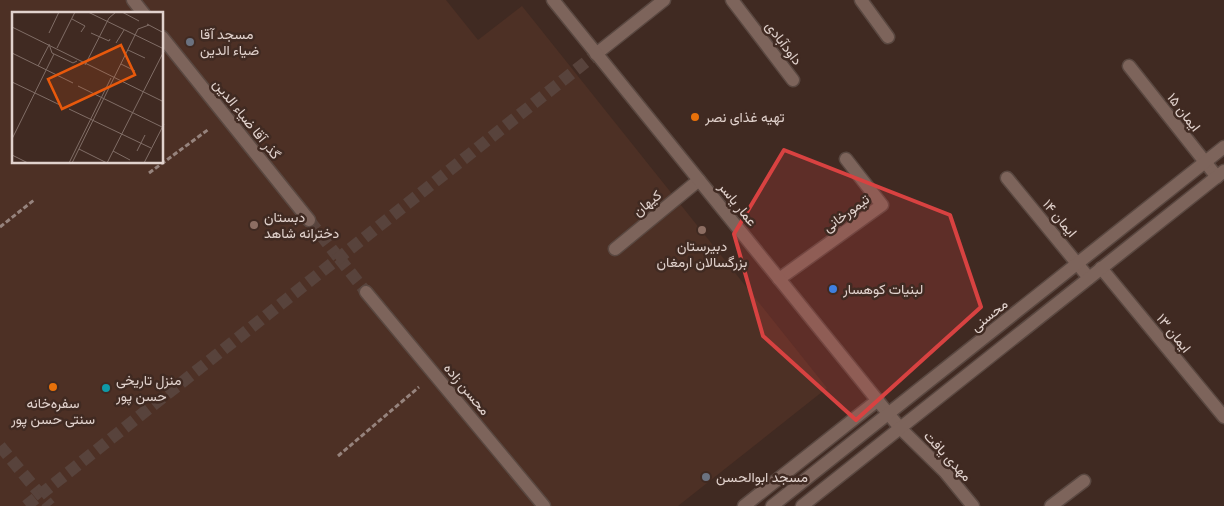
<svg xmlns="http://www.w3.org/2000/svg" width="1224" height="506" viewBox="0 0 1224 506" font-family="'IBM Plex Sans',Vazirmatn,sans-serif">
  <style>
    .built { fill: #4d3025; fill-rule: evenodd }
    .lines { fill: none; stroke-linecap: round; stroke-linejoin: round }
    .street-tunnel { stroke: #58433c; stroke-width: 12; stroke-dasharray: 12 6; stroke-linecap: butt }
    .street-casing { stroke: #5a4841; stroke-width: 15 }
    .secondary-casing { stroke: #5a4841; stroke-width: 15 }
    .path { stroke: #96837d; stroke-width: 3; stroke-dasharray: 5 2.5; stroke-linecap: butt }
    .street { stroke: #7d645b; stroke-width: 12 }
    .secondary { stroke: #7d645b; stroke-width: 12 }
    .marked { fill: #d84241; fill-opacity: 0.2; stroke: #d84241; stroke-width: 4; stroke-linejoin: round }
    .worship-dot { fill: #6b7280; stroke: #402a22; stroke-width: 2 }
    .food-dot { fill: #e8710a; stroke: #402a22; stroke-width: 2 }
    .education-dot { fill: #8d6e63; stroke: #402a22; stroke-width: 2 }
    .shop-dot { fill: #3f7fe0; stroke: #402a22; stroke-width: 2 }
    .culture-dot { fill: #0f9aa8; stroke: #402a22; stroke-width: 2 }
    .labels { text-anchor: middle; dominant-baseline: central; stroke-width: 5; stroke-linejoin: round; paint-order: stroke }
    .poi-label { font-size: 14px; fill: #e1d2cd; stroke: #402a22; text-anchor: start }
    .street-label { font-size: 14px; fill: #e1d2cd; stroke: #402a22 }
    .inset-road { fill: none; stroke: #806d66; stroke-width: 1 }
    .view { fill: #e8590c; fill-opacity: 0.15; stroke: #e8590c; stroke-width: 2.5 }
    .inset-edge { fill: none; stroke: #e1d2cd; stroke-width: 2.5 }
  </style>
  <rect width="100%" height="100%" fill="#402a22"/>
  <path class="built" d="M0 0H446L478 40 522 6 827 388 678 506H0ZM14 14H162V162H14Z"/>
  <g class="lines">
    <g class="street-tunnel">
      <polyline points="309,220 338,257"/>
      <polyline points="339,258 366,292"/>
      <polyline points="0,446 50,506"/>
      <polyline points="26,506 596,54"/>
    </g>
    <g class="street-casing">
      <g id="street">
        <polyline points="133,0 144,14"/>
        <polyline points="732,0 793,80"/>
        <polyline points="861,0 888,37"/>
        <polyline points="162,37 309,220"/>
        <polyline points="596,54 664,0"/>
        <polyline points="1129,66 1217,177"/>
        <polyline points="1007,178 1089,278"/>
        <polyline points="615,249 699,180"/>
        <polyline points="1101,268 1224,417"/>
        <polyline points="779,279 882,205 846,159"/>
        <polyline points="366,292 544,506"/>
        <polyline points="900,428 945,472 973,506"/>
        <polyline points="744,506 878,400"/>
        <polyline points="1051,506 1084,481"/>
      </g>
    </g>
    <g class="secondary-casing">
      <g id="secondary">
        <polyline points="553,0 900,428"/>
        <polyline points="772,506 1224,147"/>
        <polyline points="802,506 1224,171"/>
      </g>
    </g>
    <g class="path">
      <polyline points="149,173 209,129"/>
      <polyline points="0,227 34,200"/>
      <polyline points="338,456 419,387"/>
    </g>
    <use href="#street" class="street"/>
    <use href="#secondary" class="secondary"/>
  </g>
  <path class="marked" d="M784 150 950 215 981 307 856 420 763 336 734 234Z"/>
  <g class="worship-dot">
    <circle cx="190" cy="42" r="5"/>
    <circle cx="706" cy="477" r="5"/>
  </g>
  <g class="food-dot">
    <circle cx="695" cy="117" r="5"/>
    <circle cx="53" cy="387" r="5"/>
  </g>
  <g class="education-dot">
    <circle cx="254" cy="225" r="5"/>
    <circle cx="702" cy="230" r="5"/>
  </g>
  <circle class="shop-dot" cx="833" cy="289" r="5"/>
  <circle class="culture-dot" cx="106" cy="388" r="5"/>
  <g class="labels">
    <g class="poi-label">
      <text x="200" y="34">مسجد آقا<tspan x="200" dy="16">ضیاء الدین</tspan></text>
      <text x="705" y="117">تهیه غذای نصر</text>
      <text x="264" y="217">دبستان<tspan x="264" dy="16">دخترانه شاهد</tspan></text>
      <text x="702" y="246" text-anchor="middle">دبیرستان<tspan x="702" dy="16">بزرگسالان ارمغان</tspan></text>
      <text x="843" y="289">لبنیات کوهسار</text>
      <text x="116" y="380">منزل تاریخی<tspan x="116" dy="16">حسن پور</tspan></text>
      <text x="53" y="403" text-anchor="middle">سفره‌خانه<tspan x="53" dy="16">سنتی حسن پور</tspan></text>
      <text x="716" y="477">مسجد ابوالحسن</text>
    </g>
    <g class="street-label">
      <text transform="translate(784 43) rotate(53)">داودآبادی</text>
      <text transform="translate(1184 112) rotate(52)">ایمان ۱۵</text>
      <text transform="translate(247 119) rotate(51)">گذر آقا ضیاء الدین</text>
      <text transform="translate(647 203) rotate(-39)">کیهان</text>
      <text transform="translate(738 204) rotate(51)">عمار یاسر</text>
      <text transform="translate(846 213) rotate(-36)">تیمورخانی</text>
      <text transform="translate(1060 218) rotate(50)">ایمان ۱۴</text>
      <text transform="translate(989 315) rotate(-39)">محسنی</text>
      <text transform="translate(1174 333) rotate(51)">ایمان ۱۳</text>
      <text transform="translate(467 389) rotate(50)">محسن زاده</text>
      <text transform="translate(948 456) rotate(47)">مهدی یافت</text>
    </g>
  </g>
  <g transform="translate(12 12)">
    <rect width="151" height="151" fill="#402a22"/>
    <path class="inset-road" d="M76 0 152 37M110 0 127 9M60 7 73 14 69 20M135 12 152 21M0 15 152 90M37 21 47 0M79 21 97 29 98 27M104 31 112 18M37 32 40 41 61 51 65 49M45 36 63 0M116 38 133 46M0 41 61 71M109 52 123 59M73 53 97 6 104 0M26 54 37 33M0 70 48 93M66 74 150 115M57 97 139 136M0 127 42 42M67 137 95 151M101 139 118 148M125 139 133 123M0 143 16 151M57 151 99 66M60 151 126 17 137 13M95 151 152 39M132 151 152 112"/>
    <path class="view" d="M109 33 123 63 50 97 36 67Z"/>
    <rect width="151" height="151" class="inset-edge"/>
  </g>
</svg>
